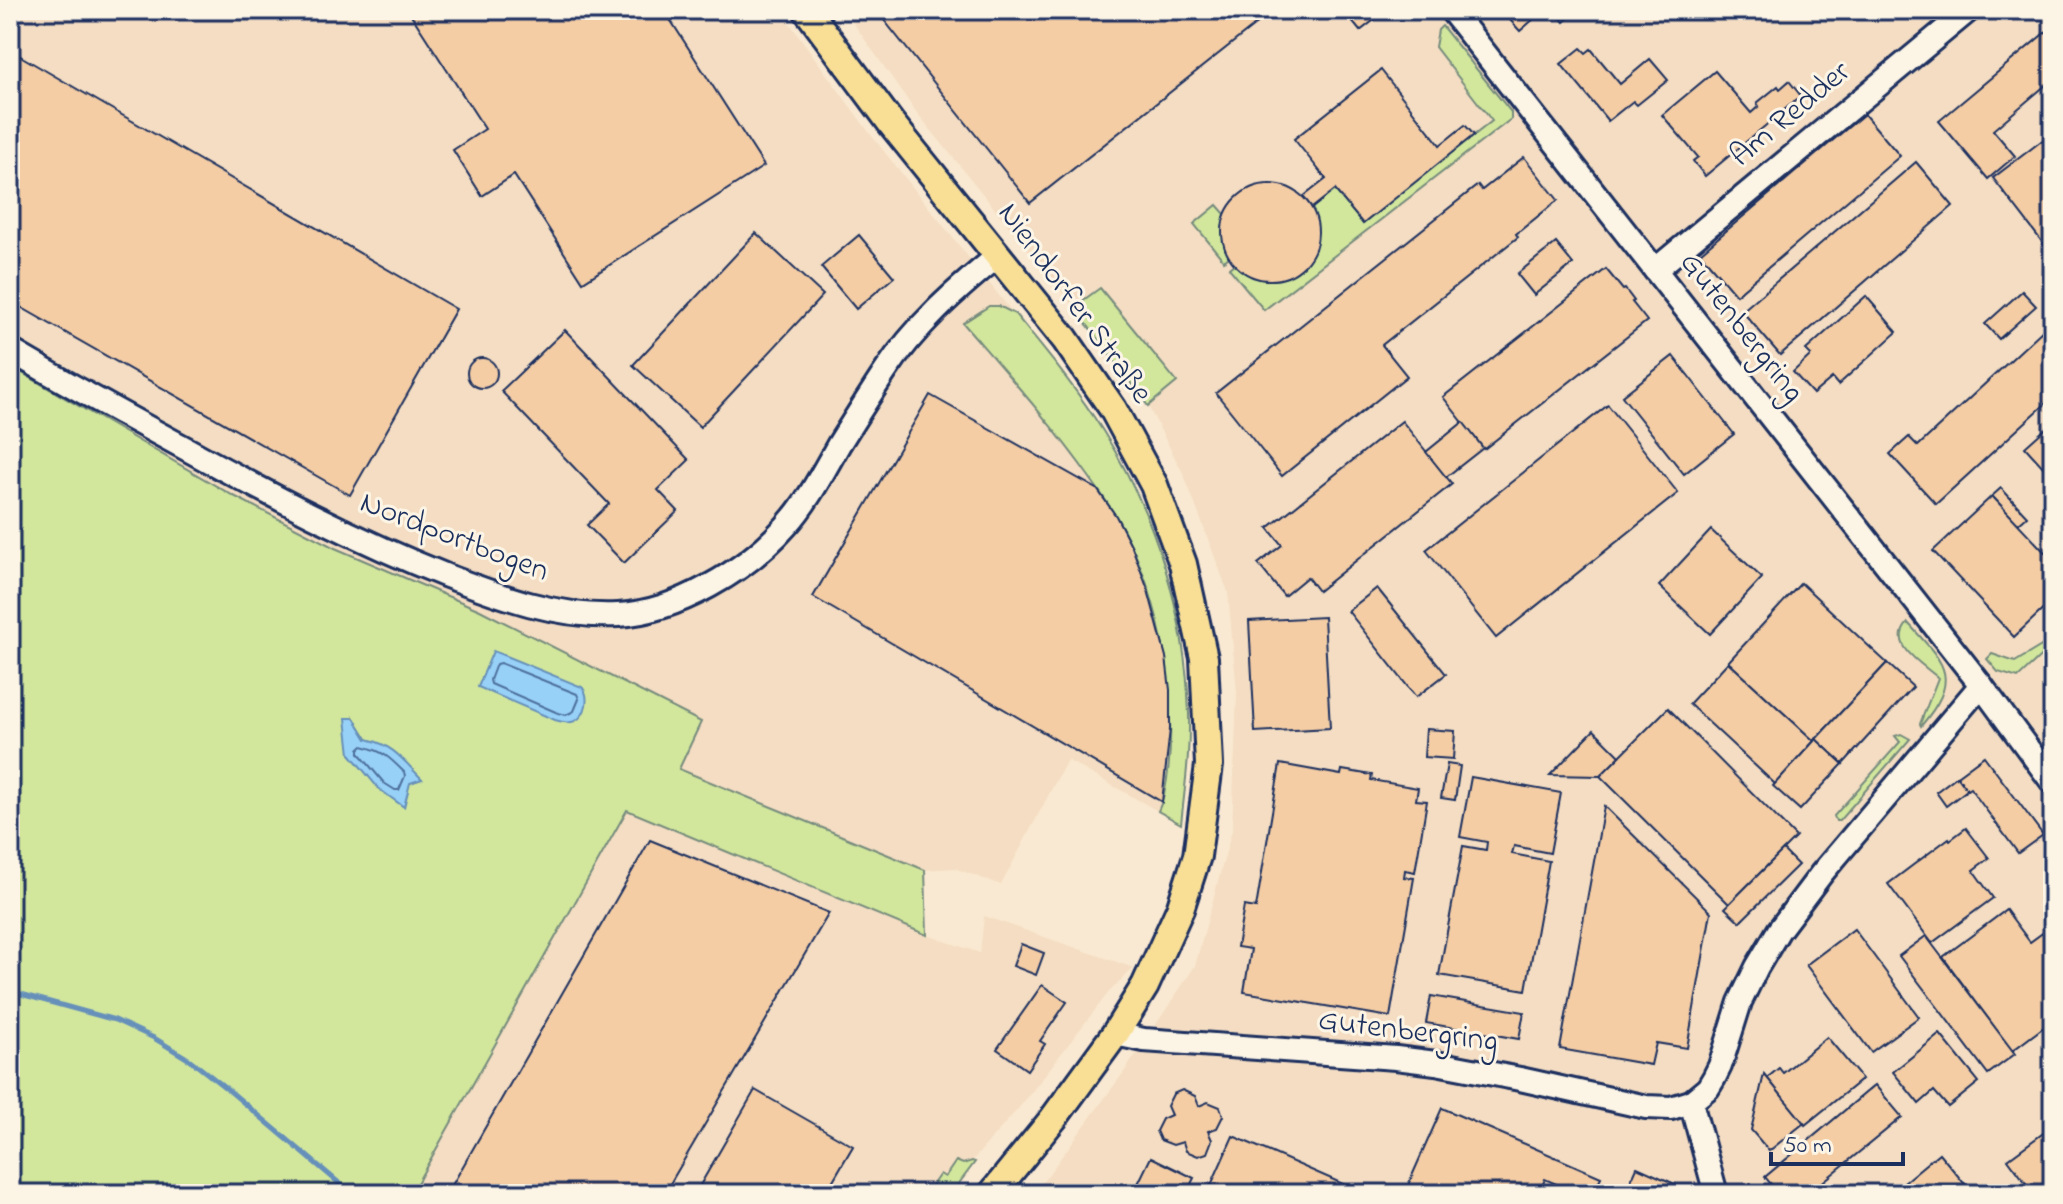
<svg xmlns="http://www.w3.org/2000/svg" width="2063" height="1204" viewBox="0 0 2063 1204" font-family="'Indie Flower',sans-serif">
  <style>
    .built { fill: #f4ddc2 }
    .green { fill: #d2e79c; stroke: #768b7d; stroke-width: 2; fill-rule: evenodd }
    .water { fill: #98d1f8; stroke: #6690ba; stroke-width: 2 }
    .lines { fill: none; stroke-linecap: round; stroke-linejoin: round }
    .shore { stroke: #4d709c; stroke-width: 2 }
    .stream { stroke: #6690ba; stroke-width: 5 }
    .building { fill: #f4cda4; stroke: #1b2f5e; stroke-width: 2 }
    .minor-casing { stroke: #1b2f5e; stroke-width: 28 }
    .major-casing { stroke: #1b2f5e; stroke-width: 32 }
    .minor { stroke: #fcf5e5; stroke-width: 22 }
    .major { stroke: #f9df96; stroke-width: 26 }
    .labels { text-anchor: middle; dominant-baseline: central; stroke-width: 6; stroke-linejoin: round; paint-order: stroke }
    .street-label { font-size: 32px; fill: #1b2f5e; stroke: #fcf5e5 }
  </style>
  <rect width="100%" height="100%" fill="#fae9d2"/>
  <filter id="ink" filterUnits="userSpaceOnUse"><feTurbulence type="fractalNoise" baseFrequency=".0125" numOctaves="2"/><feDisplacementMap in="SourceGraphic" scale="16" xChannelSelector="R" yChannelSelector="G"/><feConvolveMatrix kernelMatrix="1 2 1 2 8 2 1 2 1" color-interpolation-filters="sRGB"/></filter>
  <g filter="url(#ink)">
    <g class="built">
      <polygon points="10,10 780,10 871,135 1084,402 1104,432 1138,497 1153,532 1168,577 1178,618 1185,660 1189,715 1188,766 1181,824 1067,760 1001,885 954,868 925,870 678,769 700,722 335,548 232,495 10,366"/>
      <polygon points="844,10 2053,10 2053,1194 1034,1194 1127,1068 1195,966 1232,830 1237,693 1228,592 1184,475 1148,406 1074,307 914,109"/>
      <polygon points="627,810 927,935 980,953 984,916 1134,968 1109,992 1023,1103 972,1161 963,1164 942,1194 411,1194"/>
    </g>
    <g class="green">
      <path d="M1442 26 1511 112V119L1264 310 1229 268 1234 264C1276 304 1333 262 1312 208L1335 190 1363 223 1492 121 1435 47 1438 30Z"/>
      <path d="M1217 205 1225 214C1221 230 1221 243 1229 257L1224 261 1194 224Z"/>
      <polygon points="1100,288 1177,382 1148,406 1074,307"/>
      <path d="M989 306H999L1015 314C1046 352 1077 389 1103 431 1156 516 1186 614 1189 714 1190 751 1185 787 1181 824L1158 811C1169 789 1171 746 1170 721 1170 652 1152 579 1117 518 1109 504 1099 491 1090 478 1051 423 1007 374 963 323Z"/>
      <path d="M10 366 232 495 335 548 480 610 701 722 679 769 925 870 927 935 627 810 411 1194H10ZM354 718 367 739 421 779 410 783 350 754Z"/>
      <path d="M1908 623C1945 664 1962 677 1921 726L1920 724 1938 678C1923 664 1887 645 1908 623Z"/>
      <polygon points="2053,641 2053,645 2018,678 1998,672 1987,659 1992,654 2015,662 2048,642"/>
      <polygon points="1901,734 1910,739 1839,821 1836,821 1834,816 1900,742 1895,736"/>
      <polygon points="956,1161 963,1164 972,1161 975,1162 951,1194 926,1194 940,1174 945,1177"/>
    </g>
    <g class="water">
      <path d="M493 651 582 687C590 696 587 715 575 721 568 724 561 722 555 720L478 687Z"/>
      <path d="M346 718H354L367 739C393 745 403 760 422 779L410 783 404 807 379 789 350 754Z"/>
    </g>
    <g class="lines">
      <g class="shore">
        <polygon points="500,663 577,694 579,699 574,711 566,715 558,713 491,684 490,680 496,664"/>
        <path d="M362 746C383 751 389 757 404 772L405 776 399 790H395L384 783 359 753V749Z"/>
      </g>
      <polyline class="stream" points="10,991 115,1020 154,1038 190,1060 231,1092 352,1194"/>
    </g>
    <g class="building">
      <polygon points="408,10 664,10 764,166 583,282 514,175 482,196 453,150 485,129"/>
      <polygon points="876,10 1274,10 1030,203"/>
      <polygon points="1343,10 1387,10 1360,31"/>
      <polygon points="1501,10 1544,10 1520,31"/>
      <polygon points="1554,10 1577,10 1564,22"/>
      <polygon points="2053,26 2053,79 1993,130 2015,156 1988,179 1939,121"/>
      <polygon points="1581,48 1586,53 1591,49 1620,84 1650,59 1668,80 1637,105 1633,101 1608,121 1561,64"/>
      <polygon points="10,50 456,309 350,495 10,301"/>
      <polygon points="1381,70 1440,145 1465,125 1474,135 1363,224 1335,190 1312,208 1303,197 1326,179 1294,139"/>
      <polygon points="1715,71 1751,113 1759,106 1757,103 1778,86 1780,89 1789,81 1801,96 1705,176 1693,161 1698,157 1662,115"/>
      <polygon points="1864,114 1900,156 1736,295 1700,253"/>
      <polygon points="2053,132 2053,256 1993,178"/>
      <polygon points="1524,157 1558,200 1516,234 1518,237 1382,345 1407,376 1282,476 1216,393 1478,185 1482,190"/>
      <polygon points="1916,162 1953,206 1780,355 1742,311"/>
      <circle cx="1270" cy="232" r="48"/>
      <polygon points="756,233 823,295 700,427 633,365"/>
      <polygon points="859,235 894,277 856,309 821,267"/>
      <polygon points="1556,243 1573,264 1534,295 1517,274"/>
      <polygon points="1606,269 1623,290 1625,289 1634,301 1632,302 1647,321 1484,449 1443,397"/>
      <polygon points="2022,291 2036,306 1999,339 1985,324"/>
      <polygon points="1866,296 1897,332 1838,385 1832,378 1813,394 1793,372 1811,355 1806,350"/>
      <polygon points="2044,329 2053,339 2053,397 1936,504 1890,454 1909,437 1918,446"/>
      <polygon points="565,330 689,460 658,490 678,511 624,563 587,525 609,504 501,391"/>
      <polygon points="1673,356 1734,434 1684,474 1622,396"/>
      <circle cx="482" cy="373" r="15"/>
      <polygon points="930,395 1097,489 1116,516 1132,547 1148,590 1166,657 1170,690 1170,729 1162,802 813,597"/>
      <polygon points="1608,405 1678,493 1496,638 1426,550"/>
      <polygon points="1402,421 1452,484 1318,591 1307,577 1284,596 1258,564 1282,545 1268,528"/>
      <polygon points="1463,422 1483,448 1446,477 1426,452"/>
      <polygon points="2053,422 2053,478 2025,447"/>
      <polygon points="2001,488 2027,516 2018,524 1992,496"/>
      <polygon points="1992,496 2053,561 2053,600 2014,637 1933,551"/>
      <polygon points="1711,530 1762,578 1710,634 1659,586"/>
      <polygon points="1801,583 1887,663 1814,741 1728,662"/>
      <polygon points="1377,588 1446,674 1416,697 1348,611"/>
      <polygon points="1324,617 1330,728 1255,732 1249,621"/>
      <polygon points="1728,662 1814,741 1775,784 1689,704"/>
      <polygon points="1887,663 1913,687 1843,764 1816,739"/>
      <polygon points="1668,708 1796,837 1729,904 1600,776"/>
      <polygon points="1426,729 1455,731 1453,759 1424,757"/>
      <polygon points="1594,730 1620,756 1600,776 1550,775"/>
      <polygon points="1816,739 1843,764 1800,810 1773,786"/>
      <polygon points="1984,756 2043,835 2018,853 1970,788 1967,790 1957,776"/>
      <polygon points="1280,764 1341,775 1342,770 1372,775 1371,780 1418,788 1416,800 1427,801 1415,872 1405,870 1404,877 1414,878 1390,1017 1244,992 1251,949 1237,947 1244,906 1256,908"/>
      <polygon points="1447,764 1460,766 1455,800 1441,798"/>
      <polygon points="1957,776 1967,790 1946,806 1936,792"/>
      <polygon points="1471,777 1561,793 1550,853 1514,846 1512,854 1549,861 1526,990 1439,975 1463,846 1486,850 1487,842 1460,837"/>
      <polygon points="1604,806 1711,912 1687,1048 1656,1043 1651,1065 1560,1049"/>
      <polygon points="1966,828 1989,858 1973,870 1993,898 1932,943 1888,884 1949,838 1950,840"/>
      <polygon points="650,840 829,913 664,1194 447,1194"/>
      <polygon points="1783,850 1798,865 1740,922 1725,908"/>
      <polygon points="2006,910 2030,942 2052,926 2053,928 2053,1020 2012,1051 1943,957"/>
      <polygon points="1854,929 1919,1017 1871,1052 1806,965"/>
      <polygon points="1926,936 2015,1054 1988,1074 1899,956"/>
      <polygon points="1021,944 1044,953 1036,975 1013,966"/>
      <polygon points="1042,985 1067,1002 1040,1041 1045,1044 1027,1070 997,1049"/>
      <polygon points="1431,996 1524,1012 1519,1039 1426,1023"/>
      <polygon points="1940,1034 1979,1082 1948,1107 1934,1091 1919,1104 1893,1072"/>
      <polygon points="1827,1037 1862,1079 1805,1125 1767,1078 1779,1068 1783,1073"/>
      <polygon points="1764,1074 1804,1123 1769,1151 1751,1130"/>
      <polygon points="1875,1085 1902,1117 1808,1194 1779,1194 1765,1177"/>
      <polygon points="755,1090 853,1146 825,1194 695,1194"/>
      <polygon points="1182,1090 1195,1096 1199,1106 1208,1102 1220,1107 1223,1116 1217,1128 1208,1131 1212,1140 1207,1153 1198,1156 1186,1151 1183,1142 1173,1145 1160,1140 1156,1131 1162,1119 1171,1115 1167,1106 1173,1094"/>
      <polygon points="1442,1108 1601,1177 1593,1194 1579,1194 1545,1179 1539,1194 1404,1194"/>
      <polygon points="2053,1126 2053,1194 2034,1194 2008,1159"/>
      <polygon points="1233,1136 1350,1187 1347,1194 1207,1194"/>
      <polygon points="1939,1153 1973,1194 1904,1194 1898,1187"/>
      <polygon points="1151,1157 1194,1178 1186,1194 1133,1194"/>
      <polygon points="1637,1167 1675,1184 1670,1194 1625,1194"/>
    </g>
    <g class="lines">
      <g class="minor-casing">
        <g id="minor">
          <polyline points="1451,10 1981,685 2053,783"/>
          <polyline points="1655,270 1969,10"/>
          <path d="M10 350C67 384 126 416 185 448 270 495 356 540 447 576 502 597 558 618 618 615 677 612 747 570 786 526 808 502 823 472 839 444 854 420 869 396 885 372 915 326 956 290 999 255"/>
          <polyline points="1115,1034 1144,1040 1396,1058 1436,1063 1520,1079 1646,1107 1671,1108 1691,1102 1708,1088 1714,1078 1720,1066 1740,1002 1757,967 1779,930 1822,873 1981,685"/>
          <polyline points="1691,1102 1716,1194"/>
        </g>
      </g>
      <g class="major-casing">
        <polyline id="major" points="807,10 891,123 1065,339 1113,409 1154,485 1183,564 1204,658 1209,765 1197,856 1180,909 1145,986 1115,1034 1053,1119 992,1194"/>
      </g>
      <use href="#minor" class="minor"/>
      <use href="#major" class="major"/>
    </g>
  </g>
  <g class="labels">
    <g class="street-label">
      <text transform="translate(1791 115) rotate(-40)">Am Redder</text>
      <text transform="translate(1074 304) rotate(54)">Niendorfer Straße</text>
      <text transform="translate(1741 328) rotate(52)">Gutenbergring</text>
      <text transform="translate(454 538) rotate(21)">Nordportbogen</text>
      <text transform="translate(1408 1032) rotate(7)">Gutenbergring</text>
    </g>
  </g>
  <rect width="2063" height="1204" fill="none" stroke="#fcf5e5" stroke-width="40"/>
  <rect x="20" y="20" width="2023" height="1164" fill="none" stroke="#1b2f5e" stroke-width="3" filter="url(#ink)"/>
  <path d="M1771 1152v12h132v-12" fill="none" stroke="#1b2f5e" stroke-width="4"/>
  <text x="1783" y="1152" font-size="24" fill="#1b2f5e" stroke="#fcf5e5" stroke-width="6" paint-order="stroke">50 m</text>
</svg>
